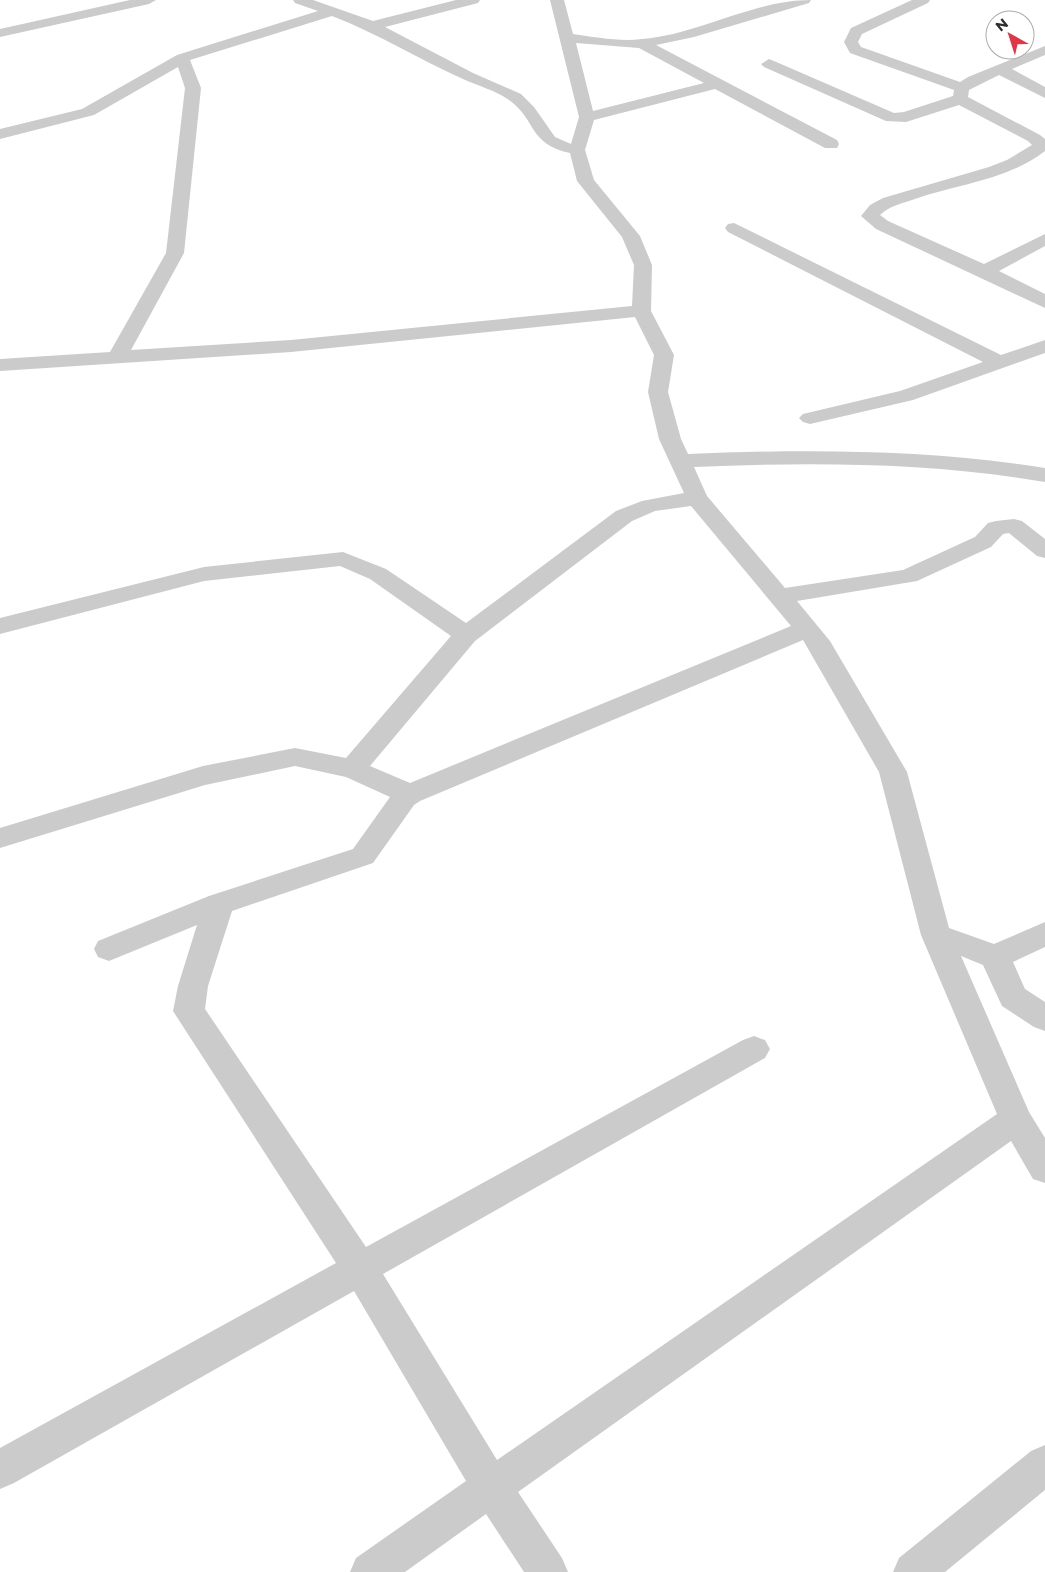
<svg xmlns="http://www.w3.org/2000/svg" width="1045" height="1572" viewBox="0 0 1045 1572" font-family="Montserrat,sans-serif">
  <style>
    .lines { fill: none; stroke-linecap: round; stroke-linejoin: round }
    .minor { fill: #cbcbcb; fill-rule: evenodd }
  </style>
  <rect width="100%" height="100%" fill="#fff"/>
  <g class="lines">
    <g class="minor">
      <polygon points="130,0 156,0 149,4 0,37 0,29"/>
      <path d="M293 0H313L373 21 456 0H480L478 3 385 27 473 73 521 94 534 107 555 137 571 144 579 117 550 0H564L573 34C595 37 620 42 642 39 700 34 753 0 811 0L809 3 694 37 656 45 837 140 839 144 837 148H825L715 89 594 120 585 150 594 180 640 236 652 265 651 311 674 355 668 392 681 439 688 454C806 449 928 449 1045 468V482C930 462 810 462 694 467L707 496 785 588 903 570 975 537 988 523 996 521 1014 519 1022 521 1045 539V558L1037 556 1009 533 1003 534 991 547 917 581 797 601 830 641 907 772 949 928 994 944 1045 922V947L1013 962 1025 989 1045 1002V1031L1034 1027 1002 1006 983 965 961 956 1029 1112 1045 1138V1183L1033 1179 1011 1141 518 1492 562 1558 568 1572H524L486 1514 405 1572H350L356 1558 466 1481 354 1291 14 1483 0 1489V1448L336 1263 173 1011 178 986 197 925 109 961 98 957 94 949 98 941 209 896 353 849 390 797 346 777 295 766 205 785 0 848V828L203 766 295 748 346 758 451 636 370 579 340 566 204 581 0 634V618L204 567 343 552 386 569 466 623 616 511 642 501 684 493 659 439 648 392 654 355 635 317 291 352 0 371V359L110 352 166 253 185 88 178 67 94 115 0 139V129L82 109 177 55 318 11 295 3ZM332 16C379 34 418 59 463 79 478 86 495 90 509 100 537 120 528 144 570 153L577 181 622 237 634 265 632 306 291 340 131 350 184 253 201 88 190 60ZM576 43 639 48 704 83 593 111ZM691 506 791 626 410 783 370 766 475 641 632 521 655 511ZM803 640 879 772 921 935 997 1114 497 1460 383 1274 765 1058 770 1049 765 1040 754 1036 743 1040 366 1247 205 1009 208 986 232 911 373 863 414 805 420 801Z"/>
      <path d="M912 0H930L928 3 862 34 858 42 861 47 960 82 968 77 1045 46V55L1012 69 1045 87V98L999 75 969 90 968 97 1040 135 1045 139V151C1008 180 958 184 915 199 903 203 889 206 880 215L888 221 984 264 1045 234V246L999 271 1045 294V308L876 229 861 216 870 205 883 198 989 167 1007 160 1032 145 1028 141 959 105 906 122 886 121 764 67 761 64 769 59 774 61 894 113 904 112 953 96 954 90 850 53 844 42 851 28Z"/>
      <polygon points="734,223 1001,355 1045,340 1045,353 913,400 810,424 803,422 799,418 803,414 900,391 983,362 728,232 725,228 728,224"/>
      <polygon points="1045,1445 1045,1490 945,1572 893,1572 899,1558 1031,1451"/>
    </g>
  </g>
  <g transform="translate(1010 35) rotate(321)"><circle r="24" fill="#ffffff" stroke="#ababab"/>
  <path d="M0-4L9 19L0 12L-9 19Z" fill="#e03645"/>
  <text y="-8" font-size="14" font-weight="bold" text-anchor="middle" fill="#2e2e2e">N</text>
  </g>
</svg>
